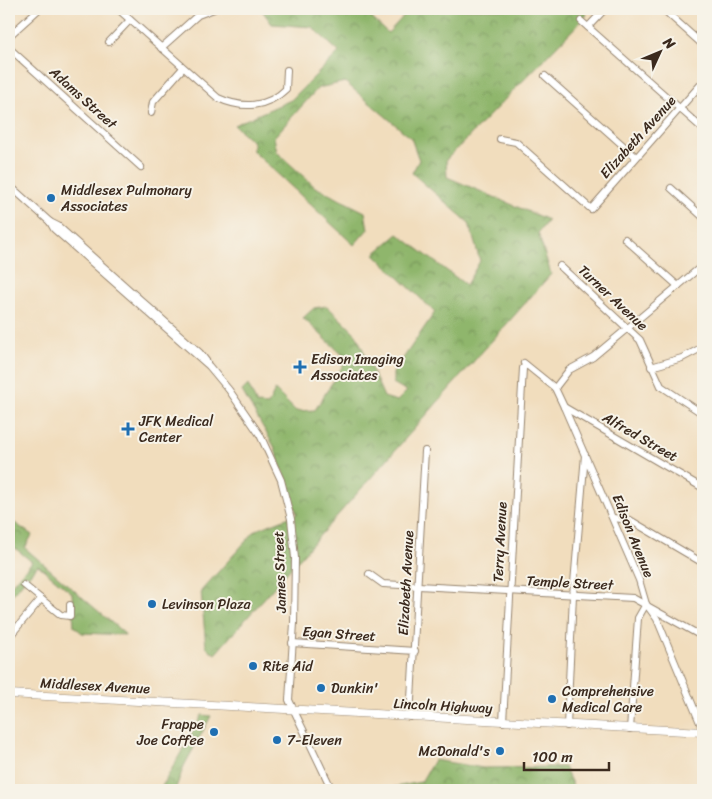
<svg xmlns="http://www.w3.org/2000/svg" width="712" height="799" viewBox="0 0 712 799" font-family="Sriracha,sans-serif">
  <style>
    .forest { fill: url(#forest-crowns); stroke: #657045 }
    .lines { fill: none; stroke-linecap: round; stroke-linejoin: round }
    .minor-casing { stroke: #96846e; stroke-width: 8 }
    .major-casing { stroke: #96846e; stroke-width: 9 }
    .minor { stroke: #fff; stroke-width: 6 }
    .major { stroke: #fff; stroke-width: 8 }
    .poi-dot { fill: #1f6fb2; stroke: #f7f3e8; stroke-width: 2 }
    .labels { text-anchor: middle; dominant-baseline: central; stroke-width: 4; stroke-linejoin: round; paint-order: stroke }
    .street-label { font-size: 14px; fill: #3b2a1e; stroke: #f7f3e8 }
    .poi-label { font-size: 14px; fill: #3b2a1e; stroke: #f7f3e8; text-anchor: start }
  </style>
  <defs>
    <pattern id="forest-crowns" width="20" height="18" patternUnits="userSpaceOnUse" patternTransform="scale(1.25)"><rect width="20" height="18" fill="#8fb66c"/><path d="M2 6a3 3 0 1 1 6 0M12 15a3 3 0 1 1 6 0" fill="none" stroke="#769458"/></pattern>
  </defs>
  <rect width="100%" height="100%" fill="#f7f3e8"/>
  <filter id="ink" filterUnits="userSpaceOnUse"><feTurbulence type="fractalNoise" baseFrequency=".02" numOctaves="2"/><feDisplacementMap in="SourceGraphic" scale="10" xChannelSelector="R" yChannelSelector="G"/><feConvolveMatrix kernelMatrix="1 2 1 2 8 2 1 2 1" color-interpolation-filters="sRGB"/></filter>
  <filter id="wash" filterUnits="userSpaceOnUse"><feTurbulence type="fractalNoise" baseFrequency=".0096" numOctaves="4" result="noise"/><feDisplacementMap in="SourceGraphic" scale="20" xChannelSelector="R" yChannelSelector="G"/><feGaussianBlur stdDeviation="1.12" result="paint"/><feColorMatrix in="noise" values="0 0 0 0 0 0 0 0 0 0 0 0 0 0 0 0 0 1.4 0 .05"/><feComposite in="paint" operator="in"/></filter>
  <g filter="url(#wash)">
    <rect width="100%" height="100%" fill="#f1ddbd"/>
    <g class="forest">
      <polygon points="261,9 362,9 388,33 410,9 580,9 587,15 446,160 447,177 548,220 538,233 551,274 215,654 206,647 201,591 256,530 297,514 274,446 242,391 248,385 257,404 268,405 275,390 296,411 315,410 347,359 303,318 314,308 327,306 356,334 384,397 397,401 407,391 393,383 393,373 435,312 374,254 398,234 466,285 480,261 469,223 412,173 419,160 411,138 345,82 318,88 274,137 277,152 315,187 365,212 368,229 354,245 253,151 253,142 234,125 291,100 339,52 312,27 272,24"/>
      <polygon points="9,519 32,535 25,548 126,635 82,633 74,626 72,593 38,565 9,598 9,587 32,562 9,543"/>
      <polygon points="202,715 211,716 184,766 175,790 160,790"/>
      <polygon points="434,760 483,768 564,767 575,790 380,790 421,782"/>
    </g>
  </g>
  <g filter="url(#ink)">
    <g class="lines">
      <g class="minor-casing">
        <g id="minor">
          <path d="M118 9 218 98C242 109 267 108 286 89L287 70"/>
          <polyline points="663,9 703,45"/>
          <polyline points="581,21 703,129"/>
          <polyline points="588,27 605,9"/>
          <polyline points="9,36 39,9"/>
          <polyline points="109,42 130,20"/>
          <polyline points="9,48 141,167"/>
          <polyline points="161,48 198,15 214,9"/>
          <polyline points="545,76 636,157"/>
          <polyline points="151,113 153,102 183,68"/>
          <polyline points="500,139 516,142 591,209 703,82"/>
          <polyline points="9,185 50,222 58,226 200,353 207,362"/>
          <polyline points="671,188 703,217"/>
          <polyline points="50,222 54,229 209,366 229,390 260,435 281,480 291,519 295,558 294,623 289,700 332,790"/>
          <polyline points="625,239 678,286"/>
          <polyline points="560,266 640,340 661,386 703,414"/>
          <polyline points="524,363 555,388 564,407 639,580 646,604 657,619 703,730"/>
          <polyline points="651,367 682,358 703,347"/>
          <polyline points="555,388 569,370 593,357 703,265"/>
          <polyline points="564,407 703,488"/>
          <polyline points="613,518 630,520 703,563"/>
          <polyline points="369,574 383,584 633,598 703,637"/>
          <polyline points="24,585 61,615 70,616 70,605"/>
          <polyline points="9,637 41,599"/>
          <polyline points="292,643 415,651"/>
          <polyline points="410,717 425,451"/>
          <polyline points="503,722 523,368 526,365"/>
          <polyline points="567,726 573,595 585,455"/>
          <polyline points="630,729 638,618 646,604"/>
        </g>
      </g>
      <g class="major-casing">
        <polyline id="major" points="9,694 703,732"/>
      </g>
      <use href="#minor" class="minor"/>
      <use href="#major" class="major"/>
    </g>
  </g>
  <g class="poi-dot">
    <circle cx="51" cy="198" r="5"/>
    <path d="M297.5 359.5h5v5h5v5h-5v5h-5v-5h-5v-5h5z"/>
    <path d="M125.5 421.5h5v5h5v5h-5v5h-5v-5h-5v-5h5z"/>
    <circle cx="152" cy="604" r="5"/>
    <circle cx="253" cy="666" r="5"/>
    <circle cx="321" cy="688" r="5"/>
    <circle cx="552" cy="699" r="5"/>
    <circle cx="214" cy="732" r="5"/>
    <circle cx="277" cy="740" r="5"/>
    <circle cx="500" cy="751" r="5"/>
  </g>
  <g class="labels">
    <g class="street-label">
      <text transform="translate(83 98) rotate(42)">Adams Street</text>
      <text transform="translate(638 137) rotate(-48)">Elizabeth Avenue</text>
      <text transform="translate(613 298) rotate(43)">Turner Avenue</text>
      <text transform="translate(640 437) rotate(30)">Alfred Street</text>
      <text transform="translate(633 536) rotate(68)">Edison Avenue</text>
      <text transform="translate(500 542) rotate(-87)">Terry Avenue</text>
      <text transform="translate(280 572) rotate(-92)">James Street</text>
      <text transform="translate(406 583) rotate(-87)">Elizabeth Avenue</text>
      <text transform="translate(570 583) rotate(3)">Temple Street</text>
      <text transform="translate(339 634) rotate(4)">Egan Street</text>
      <text transform="translate(95 686) rotate(3)">Middlesex Avenue</text>
      <text transform="translate(443 706) rotate(3)">Lincoln Highway</text>
    </g>
    <g class="poi-label">
      <text x="61" y="190">Middlesex Pulmonary<tspan x="61" dy="16">Associates</tspan></text>
      <text x="311" y="359">Edison Imaging<tspan x="311" dy="16">Associates</tspan></text>
      <text x="139" y="421">JFK Medical<tspan x="139" dy="16">Center</tspan></text>
      <text x="162" y="604">Levinson Plaza</text>
      <text x="263" y="666">Rite Aid</text>
      <text x="331" y="688">Dunkin'</text>
      <text x="562" y="691">Comprehensive<tspan x="562" dy="16">Medical Care</tspan></text>
      <text x="204" y="724" text-anchor="end">Frappe<tspan x="204" dy="16">Joe Coffee</tspan></text>
      <text x="287" y="740">7-Eleven</text>
      <text x="490" y="751" text-anchor="end">McDonald's</text>
    </g>
  </g>
  <rect width="712" height="799" fill="none" stroke="#f7f3e8" stroke-width="30"/>
  <g transform="translate(660 52) rotate(46)" stroke="#f7f3e8" stroke-width="4" paint-order="stroke">
  <path d="M0-4L9 19L0 12L-9 19Z" fill="#3b2a1e"/>
  <text y="-8" font-size="14" font-weight="bold" text-anchor="middle" fill="#3b2a1e">N</text>
  </g>
  <path d="M524 762v8h85v-8" fill="none" stroke="#3b2a1e" stroke-width="2.5"/>
  <text x="532" y="762" font-size="15" fill="#3b2a1e" stroke="#f7f3e8" stroke-width="4" paint-order="stroke">100 m</text>
</svg>
